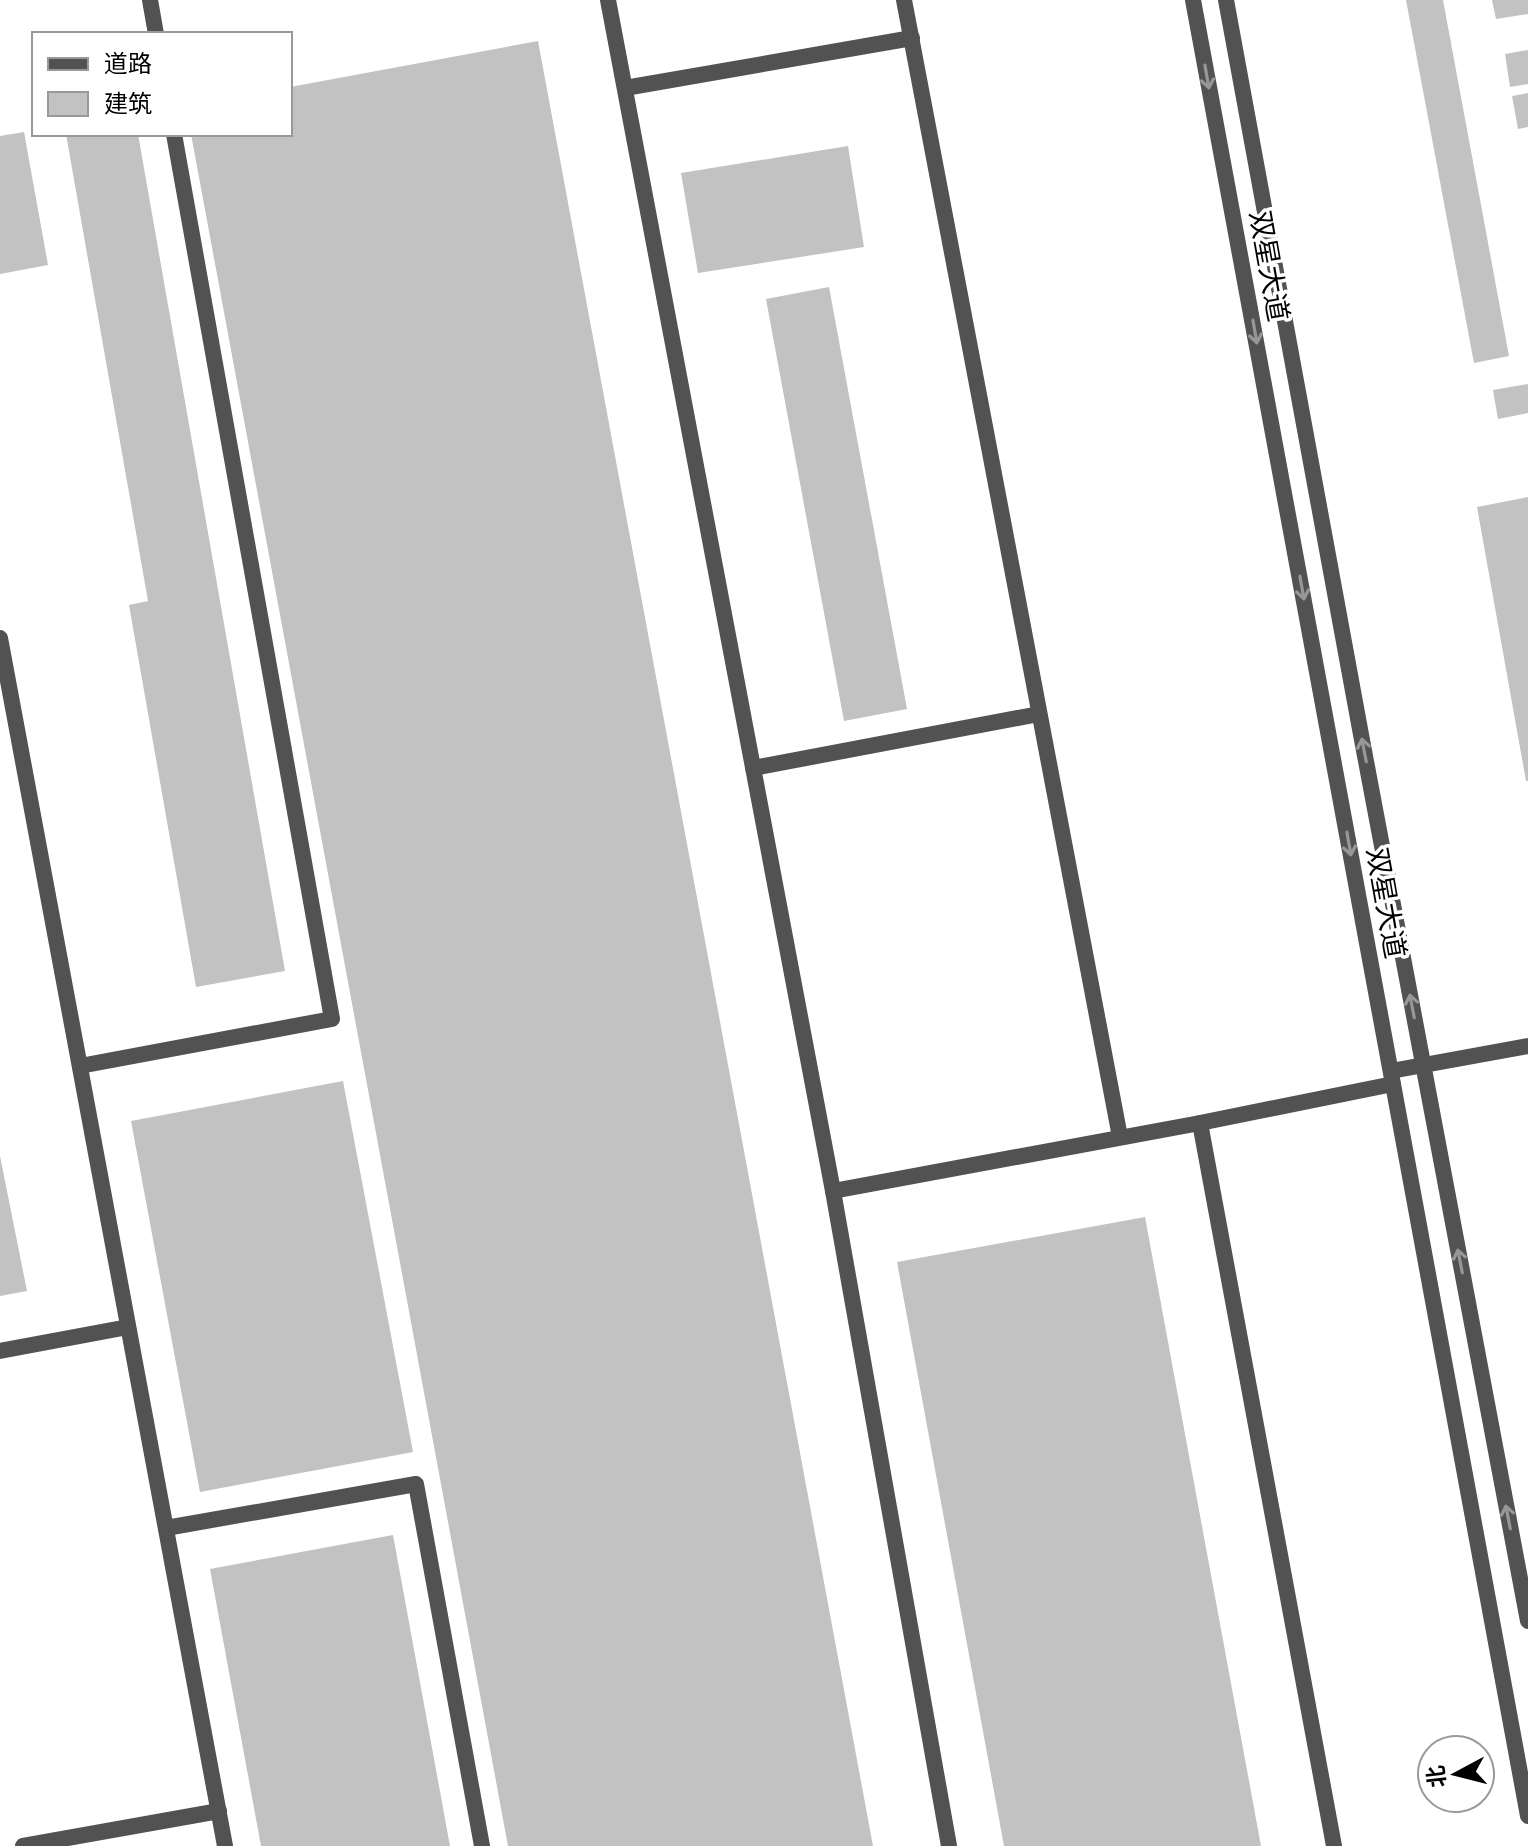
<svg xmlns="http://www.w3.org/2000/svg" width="1528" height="1846" viewBox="0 0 1528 1846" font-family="'DM Sans','Noto Sans SC',sans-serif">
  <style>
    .building { fill: #c2c2c2 }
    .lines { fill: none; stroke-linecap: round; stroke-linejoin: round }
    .service { stroke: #525252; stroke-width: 16 }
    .tertiary { stroke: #525252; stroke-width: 16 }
    .oneway { stroke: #979797 }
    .labels { text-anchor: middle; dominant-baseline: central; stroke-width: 7; stroke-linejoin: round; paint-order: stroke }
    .street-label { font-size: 28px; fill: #000; stroke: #fff }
  </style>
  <rect width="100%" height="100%" fill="#fff"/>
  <g class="building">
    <polygon points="1406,0 1443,0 1509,356 1474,363"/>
    <polygon points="1492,0 1528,0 1528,14 1496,19"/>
    <polygon points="538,41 873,1846 508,1846 191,134 290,134 290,87"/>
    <polygon points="1528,50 1528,84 1510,87 1505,54"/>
    <polygon points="1528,93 1528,127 1518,129 1512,96"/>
    <polygon points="24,132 48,265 0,274 0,136"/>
    <polygon points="66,134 138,134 285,971 196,987 129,605 148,601"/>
    <polygon points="848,146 864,247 698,273 681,173"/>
    <polygon points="829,287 907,709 844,721 766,299"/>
    <polygon points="1528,384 1528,413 1498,419 1493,390"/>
    <polygon points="1528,497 1528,781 1526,781 1477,507"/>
    <polygon points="343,1081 413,1452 200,1492 131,1121"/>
    <polygon points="0,1156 27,1291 0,1296"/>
    <polygon points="1145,1217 1261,1846 1004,1846 897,1262"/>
    <polygon points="393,1535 450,1846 261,1846 210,1569"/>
  </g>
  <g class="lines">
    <g class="service">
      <polyline points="150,0 156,34"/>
      <polyline points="608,0 833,1191 949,1846"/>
      <polyline points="904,0 1120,1137"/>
      <polyline points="625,88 912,38"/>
      <polyline points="0,638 225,1846"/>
      <polyline points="753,768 1039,714"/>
      <polyline points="80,1066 332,1019 174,134"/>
      <polyline points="1391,1071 1528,1046"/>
      <polyline points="1200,1123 1393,1084"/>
      <polyline points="833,1191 1200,1123 1334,1846"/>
      <polyline points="0,1351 128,1327"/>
      <polyline points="166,1528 416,1484 482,1846"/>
      <polyline points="23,1846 219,1811"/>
    </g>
    <g class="tertiary">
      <polyline points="1193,0 1528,1816"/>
      <polyline points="1226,0 1362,740 1528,1621"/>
    </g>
  </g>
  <defs><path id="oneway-shaft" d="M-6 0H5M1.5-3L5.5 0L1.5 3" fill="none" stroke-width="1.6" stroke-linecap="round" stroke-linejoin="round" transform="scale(2)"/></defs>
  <g class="oneway">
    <use href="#oneway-shaft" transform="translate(1207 77) rotate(80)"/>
    <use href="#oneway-shaft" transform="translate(1255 332) rotate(80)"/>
    <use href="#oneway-shaft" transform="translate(1302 588) rotate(80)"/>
    <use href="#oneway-shaft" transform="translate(1364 750) rotate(-101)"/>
    <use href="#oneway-shaft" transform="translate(1349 844) rotate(80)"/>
    <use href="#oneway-shaft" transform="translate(1412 1006) rotate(-101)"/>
    <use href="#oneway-shaft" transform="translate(1460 1261) rotate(-101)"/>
    <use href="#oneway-shaft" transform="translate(1508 1517) rotate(-101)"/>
  </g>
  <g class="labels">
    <g class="street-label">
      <text transform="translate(1269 266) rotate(80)">双星大道</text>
      <text transform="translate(1386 903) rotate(80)">双星大道</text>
    </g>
  </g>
  <rect x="32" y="32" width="260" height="104" fill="#ffffff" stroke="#999999" stroke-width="2"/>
  <rect x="48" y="58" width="40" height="12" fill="#525252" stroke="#999999" stroke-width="2"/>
  <text x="104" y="72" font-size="24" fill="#000000">道路</text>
  <rect x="48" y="92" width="40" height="24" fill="#c2c2c2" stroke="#999999" stroke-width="2"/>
  <text x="104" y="112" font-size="24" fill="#000000">建筑</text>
  <g transform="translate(1456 1774) rotate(263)"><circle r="38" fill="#ffffff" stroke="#999999" stroke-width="2"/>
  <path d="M0-6L14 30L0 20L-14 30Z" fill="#000000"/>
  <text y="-12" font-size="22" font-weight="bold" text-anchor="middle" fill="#000000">北</text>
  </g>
</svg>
